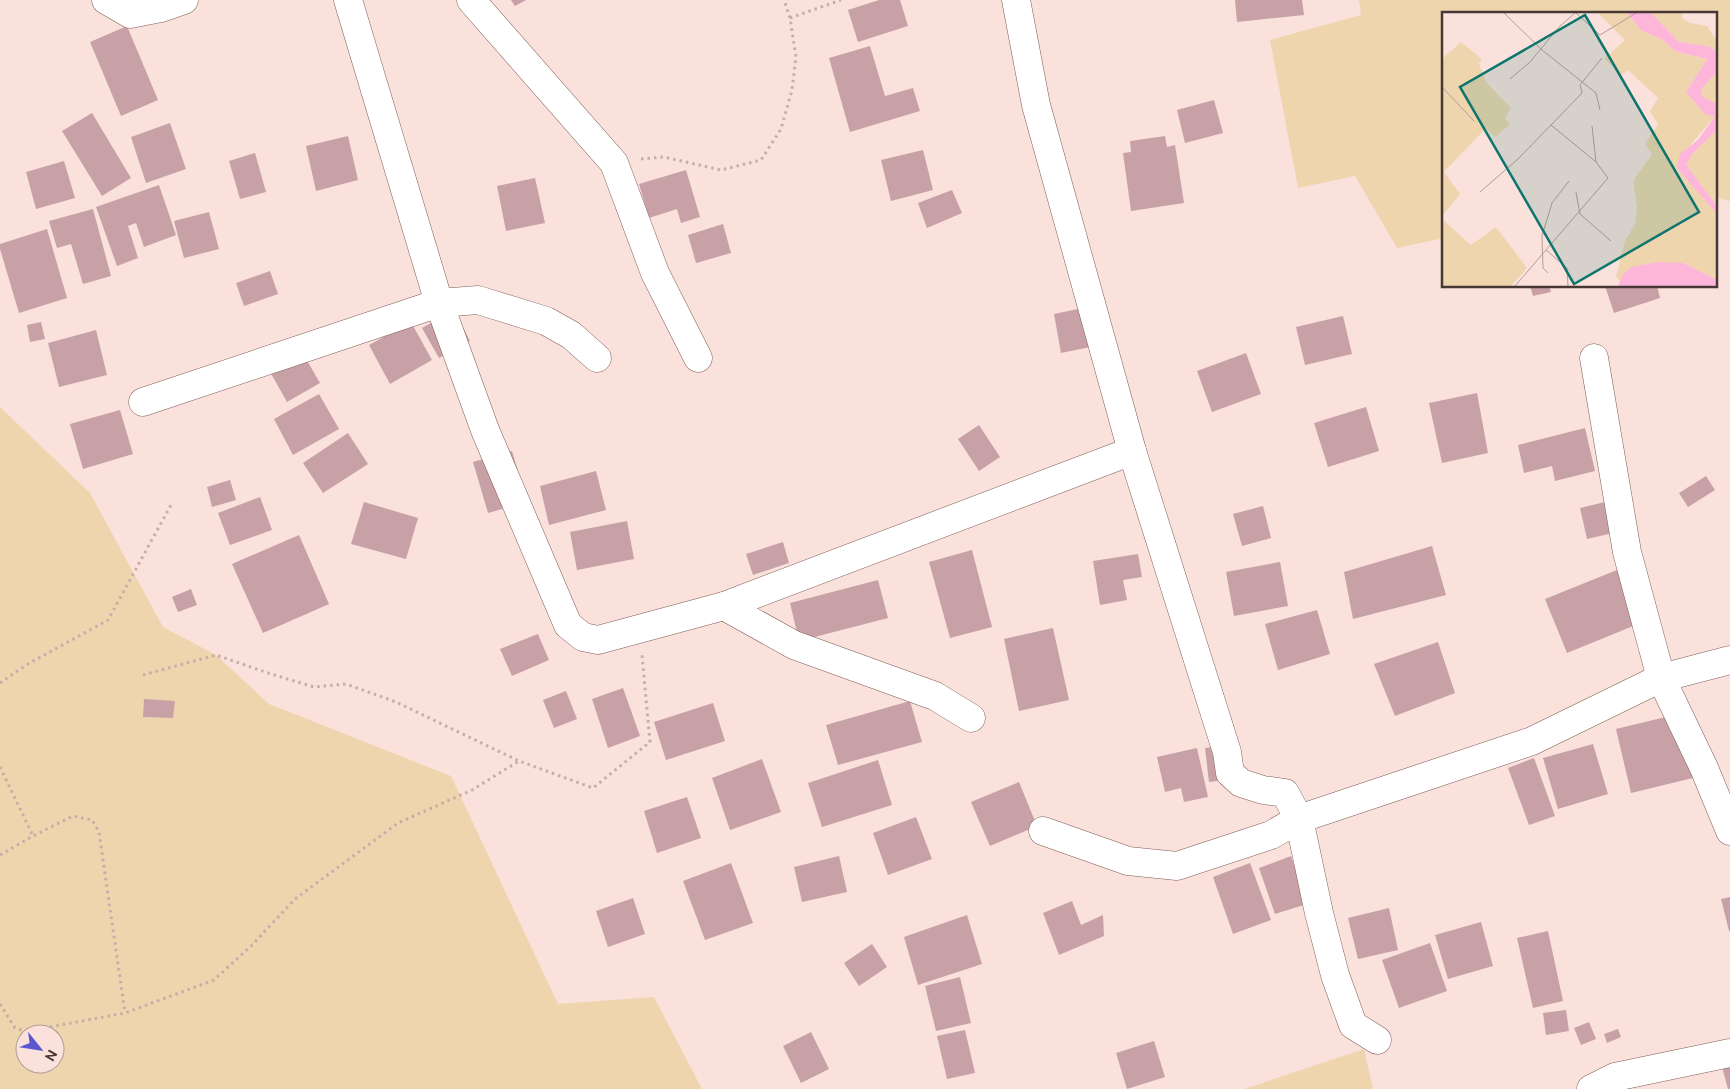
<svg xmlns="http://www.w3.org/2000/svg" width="1730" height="1089" viewBox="0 0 1730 1089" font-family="Ubuntu,sans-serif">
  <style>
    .green { fill: #efd5ae; fill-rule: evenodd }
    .building { fill: #c8a1a6 }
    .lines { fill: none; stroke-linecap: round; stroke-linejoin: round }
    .street-casing { stroke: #7f5d56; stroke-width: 29 }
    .path { stroke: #c4aea9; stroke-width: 3; stroke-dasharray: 2.5 4; stroke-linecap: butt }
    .street { stroke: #fff; stroke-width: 28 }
    .inset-road { fill: none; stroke: #b39d99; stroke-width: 1 }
    .view { fill: #0f766e; fill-opacity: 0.15; stroke: #0f766e; stroke-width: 2.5 }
    .inset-edge { fill: none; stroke: #483835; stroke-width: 2.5 }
  </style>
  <rect width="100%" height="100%" fill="#fae1dc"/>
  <g class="green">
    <polygon points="1359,0 1730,0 1730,201 1716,198 1716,14 1444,14 1444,238 1397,248 1355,176 1298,188 1270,40 1361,15"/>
    <path d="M0 407 90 493 163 627 216 655 269 704 451 776 558 1004 654 997 702 1089H0ZM25 1034H55V1064H25Z"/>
    <polygon points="1364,1049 1373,1089 1244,1089"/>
  </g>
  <g class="building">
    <polygon points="511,0 526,0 515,6"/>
    <polygon points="879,0 900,0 908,26 858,42 848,10"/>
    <polygon points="1235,0 1302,0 1304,15 1237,22"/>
    <polygon points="127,26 158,100 121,116 90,42"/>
    <polygon points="870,46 885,96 913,88 920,111 850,132 829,58"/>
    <polygon points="1214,100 1223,133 1185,143 1177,110"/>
    <polygon points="92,113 131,178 102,196 62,131"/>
    <polygon points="170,123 186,169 146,183 131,137"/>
    <polygon points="348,136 358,180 316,191 306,146"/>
    <polygon points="1165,136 1167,147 1175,145 1184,203 1131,211 1123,153 1131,152 1130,141"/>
    <polygon points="923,150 933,190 891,201 881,160"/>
    <polygon points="255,153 266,192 240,199 229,161"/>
    <polygon points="64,161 75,198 36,209 26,172"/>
    <polygon points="686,170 700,217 681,223 677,209 649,218 639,184"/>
    <polygon points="535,178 545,223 506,231 497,186"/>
    <polygon points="159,185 176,235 144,247 136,223 128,226 138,258 117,266 96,207"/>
    <polygon points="952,190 962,213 927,228 918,203"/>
    <polygon points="93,209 111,276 83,284 71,244 57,248 49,221"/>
    <polygon points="209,212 219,249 184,258 174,221"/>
    <polygon points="723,224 731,253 696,263 688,235"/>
    <polygon points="47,229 67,298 19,313 0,249 0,244"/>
    <polygon points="270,271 278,294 244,306 236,283"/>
    <polygon points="1530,286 1549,286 1551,292 1533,296"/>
    <polygon points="1605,286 1657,286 1660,298 1614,313"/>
    <polygon points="1102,304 1110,343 1061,353 1054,314"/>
    <polygon points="454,310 470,341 439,358 422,328"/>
    <polygon points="1343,316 1352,354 1305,365 1296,327"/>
    <polygon points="41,322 45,339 30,342 27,325"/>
    <polygon points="411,322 432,360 390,384 369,345"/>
    <polygon points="96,330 107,375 59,387 48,343"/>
    <polygon points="302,352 320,383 287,402 269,370"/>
    <polygon points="1246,353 1261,394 1212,412 1197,371"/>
    <polygon points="1477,393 1488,453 1442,463 1429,403"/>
    <polygon points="319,394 339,429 293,455 274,419"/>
    <polygon points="1366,407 1379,451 1328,467 1314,423"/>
    <polygon points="120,410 133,454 83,469 70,424"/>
    <polygon points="979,425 1000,457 979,471 958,439"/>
    <polygon points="1585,428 1595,471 1555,481 1552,466 1524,473 1518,445"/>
    <polygon points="348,433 368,464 323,493 303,463"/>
    <polygon points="512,451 527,502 488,513 473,462"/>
    <polygon points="596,471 606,510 549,525 540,486"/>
    <polygon points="1706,476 1715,490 1688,507 1679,493"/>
    <polygon points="230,480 236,500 212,507 207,487"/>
    <polygon points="260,497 272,530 230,545 218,513"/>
    <polygon points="364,502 418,518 406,559 351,544"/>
    <polygon points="1605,502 1613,533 1587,539 1580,508"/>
    <polygon points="1263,506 1271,538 1242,546 1233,514"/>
    <polygon points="627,521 634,559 577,570 570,532"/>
    <polygon points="299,535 329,604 263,633 232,564"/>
    <polygon points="783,542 789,563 753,575 746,554"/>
    <polygon points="1432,546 1446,595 1353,619 1344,572"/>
    <polygon points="972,550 992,627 950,638 929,562"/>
    <polygon points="1138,554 1142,577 1123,580 1127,600 1100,605 1093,561"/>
    <polygon points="1280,562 1288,606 1234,616 1226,572"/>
    <polygon points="1622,568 1643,622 1567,653 1545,599"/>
    <polygon points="878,580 888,618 799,641 790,603"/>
    <polygon points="191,589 197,605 178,612 172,597"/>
    <polygon points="1317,610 1330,654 1278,670 1265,624"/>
    <polygon points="1053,628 1069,700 1019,711 1004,639"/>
    <polygon points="538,634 549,660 512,676 500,649"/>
    <polygon points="1438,642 1455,693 1395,716 1374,664"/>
    <polygon points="623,688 640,736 608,748 592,699"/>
    <polygon points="566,691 577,719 554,728 543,700"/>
    <polygon points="144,699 175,701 173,718 143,717"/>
    <polygon points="910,701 922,742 838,765 826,725"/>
    <polygon points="713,703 725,741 666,760 654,722"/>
    <polygon points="1682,713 1697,777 1631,793 1616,729"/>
    <polygon points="1237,744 1242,778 1209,782 1205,748"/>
    <polygon points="1593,744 1608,794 1558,809 1543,758"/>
    <polygon points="1197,748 1208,797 1184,802 1181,788 1165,792 1157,757"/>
    <polygon points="1534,758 1555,816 1529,825 1508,768"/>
    <polygon points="762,759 781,812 730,830 712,778"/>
    <polygon points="878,760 892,805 822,827 808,783"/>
    <polygon points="1019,782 1037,826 990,846 971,802"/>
    <polygon points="687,797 701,838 657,853 644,811"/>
    <polygon points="916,817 932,859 888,875 873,833"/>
    <polygon points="839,856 847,892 802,902 794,867"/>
    <polygon points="1291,856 1307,904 1275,914 1259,868"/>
    <polygon points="731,863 753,923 705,940 683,881"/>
    <polygon points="1250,863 1271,920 1233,934 1213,877"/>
    <polygon points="1730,897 1730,931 1729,931 1721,899"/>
    <polygon points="633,898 645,934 608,947 596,911"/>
    <polygon points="1072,901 1081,925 1103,915 1104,936 1059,955 1043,913"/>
    <polygon points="1389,908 1398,950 1358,959 1348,918"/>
    <polygon points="967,915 982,964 918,985 904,937"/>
    <polygon points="1481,922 1493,966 1448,979 1435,935"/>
    <polygon points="1548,931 1563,1001 1533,1008 1517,938"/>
    <polygon points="1430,943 1447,991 1399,1008 1382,960"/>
    <polygon points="872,944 887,967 859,986 844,963"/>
    <polygon points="960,977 971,1023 936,1031 925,986"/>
    <polygon points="1566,1010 1569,1031 1546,1035 1543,1013"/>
    <polygon points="1589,1022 1596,1039 1581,1045 1574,1028"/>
    <polygon points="1618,1029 1621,1037 1607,1043 1604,1034"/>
    <polygon points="965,1030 975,1073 947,1079 937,1036"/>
    <polygon points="811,1032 829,1069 801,1083 783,1046"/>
    <polygon points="1154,1041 1165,1077 1127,1089 1116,1053"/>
    <polygon points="1730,1065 1730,1089 1728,1089 1722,1067"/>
  </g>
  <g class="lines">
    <g class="street-casing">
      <g id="street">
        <polyline points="106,0 130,14 161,8 184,0"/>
        <polyline points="348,0 439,303 485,430 568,625 583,637 598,640 724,606 1132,451"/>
        <polyline points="471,0 614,163 655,273 698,358"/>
        <polyline points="1016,0 1036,105 1132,451 1227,752 1230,773 1241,783 1263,790 1285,793 1299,819 1319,913 1335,975 1353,1025 1377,1040"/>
        <polyline points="1594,358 1627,552 1661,678 1704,768 1730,831"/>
        <polyline points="143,402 439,303 478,300 546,321 571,335 597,358"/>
        <polyline points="724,606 794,645 935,696 971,718"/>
        <polyline points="1043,831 1128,861 1177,866 1271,835 1299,819 1532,741 1661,678 1730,660"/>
        <polyline points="1591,1089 1615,1077 1730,1053"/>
      </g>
    </g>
    <g class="path">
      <polyline points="790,18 841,0"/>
      <polyline points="641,159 664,157 721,170 761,160 781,129 792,90 796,57 790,18 784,0"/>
      <polyline points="143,675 216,655 271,674 314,687 346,684 396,702 519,761 593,788 650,742 642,655"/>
      <polyline points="0,683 26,665 108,620 171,505"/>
      <polyline points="0,767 33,836"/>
      <polyline points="0,855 33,836 73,816 92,820 99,832 125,1013"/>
      <polyline points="0,1004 15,1028 31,1033 44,1028 125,1013 214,980 252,945 295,899 398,823 472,790 519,761"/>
    </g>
    <use href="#street" class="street"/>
  </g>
  <g transform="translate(1442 12)">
    <rect width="275" height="275" fill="#fae1dc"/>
    <path d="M156 1H185L199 18 221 28 233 39 265 47 244 80 264 103 273 104 249 132 235 156 275 202V268L241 251 181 262 178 269 174 265 183 229 193 212 195 195 191 169 210 142 203 132 216 112 208 100 216 86 186 58 180 63 162 47 183 28ZM209 1H240V6L248 11 265 14 275 29V41L269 35 237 30ZM19 30 40 47 37 51 44 70 69 96 63 106 68 112 53 125 44 116 2 160 18 182 0 204V47ZM275 60V92L259 85 260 76ZM275 118V194L244 153 251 141ZM0 207 29 233 54 215 85 256 69 274H0Z" fill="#efd5ae"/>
    <path d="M185 1H209L237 30 269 35 275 41V60L260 76 259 84 275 92V118L251 141 244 153 275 194V202L235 156 238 142 256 128 273 104 264 103 244 80 265 47 233 39 221 28 199 18ZM216 250 241 251 275 268V274H176L181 262 190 255Z" fill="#feb5da"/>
    <path class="inset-road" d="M62 1 100 38 154 81 158 98M134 1 158 23 194 1M68 67 88 50 117 15 133 1M0 75 32 109M150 114 154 150M38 180 76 147 140 81 138 73 160 46M134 180 138 202 169 229M104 238 125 256 126 274M106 261 101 256 100 224 110 191 127 169M73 274 166 166 154 150 109 113"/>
    <path class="view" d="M143 3 257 200 132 272 18 75Z"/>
    <rect width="275" height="275" class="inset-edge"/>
  </g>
  <g transform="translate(40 1049) rotate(120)"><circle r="24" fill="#fae1dc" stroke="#b39d99"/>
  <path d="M0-4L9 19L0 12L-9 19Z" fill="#5d57cf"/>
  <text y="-8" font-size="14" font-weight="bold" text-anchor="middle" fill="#483835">N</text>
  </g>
</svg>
